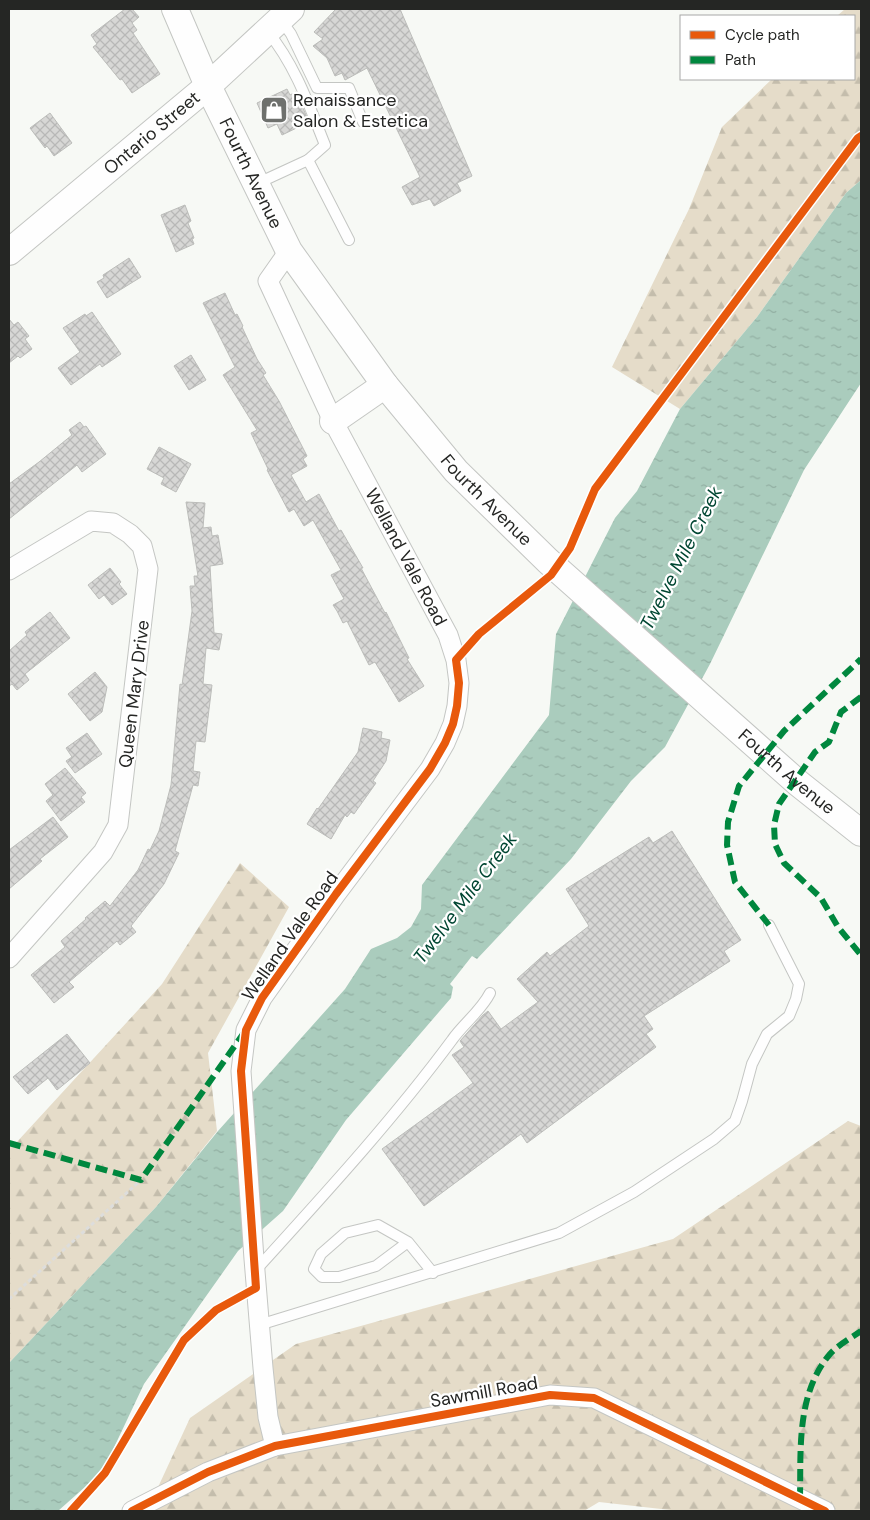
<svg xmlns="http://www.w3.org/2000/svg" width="870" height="1520" viewBox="0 0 870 1520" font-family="'DM Sans',sans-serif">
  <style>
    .forest { fill: url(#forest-firs) }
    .water { fill: url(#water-ripples) }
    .building { fill: url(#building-cross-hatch); stroke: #bcbdba }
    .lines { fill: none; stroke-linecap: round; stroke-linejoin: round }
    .lane-casing { stroke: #c4c6c3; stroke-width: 12 }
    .street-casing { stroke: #c4c6c3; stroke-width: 21 }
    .secondary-casing { stroke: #c4c6c3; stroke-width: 28 }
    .path { stroke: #dddddc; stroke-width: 3; stroke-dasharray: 4 2.5; stroke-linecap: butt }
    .lane { stroke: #fefefe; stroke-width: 10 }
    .street { stroke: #fefefe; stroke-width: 19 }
    .secondary { stroke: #fefefe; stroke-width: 26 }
    .quiet { stroke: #00873e; stroke-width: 6; stroke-dasharray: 12 6; stroke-linecap: butt }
    .cycleway-casing { stroke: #fff; stroke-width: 11 }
    .cycleway { stroke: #e8590c; stroke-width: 8 }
    .labels { text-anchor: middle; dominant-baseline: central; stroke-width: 4.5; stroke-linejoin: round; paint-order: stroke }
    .poi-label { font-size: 18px; fill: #252624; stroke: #fff; text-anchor: start }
    .street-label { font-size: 18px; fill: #252624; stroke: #fff }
    .water-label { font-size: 19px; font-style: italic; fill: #004632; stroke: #fff }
  </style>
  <defs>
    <pattern id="forest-firs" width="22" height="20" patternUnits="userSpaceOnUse" patternTransform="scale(1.25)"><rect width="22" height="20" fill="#e5dcc9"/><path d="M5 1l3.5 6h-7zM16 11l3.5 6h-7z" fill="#c4bdac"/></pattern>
    <pattern id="water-ripples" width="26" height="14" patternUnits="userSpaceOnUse" patternTransform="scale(1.25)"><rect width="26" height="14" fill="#aaccbd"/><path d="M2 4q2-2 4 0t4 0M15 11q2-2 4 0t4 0" fill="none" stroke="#92afa2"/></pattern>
    <pattern id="building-cross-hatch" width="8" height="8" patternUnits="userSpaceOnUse" patternTransform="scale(1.25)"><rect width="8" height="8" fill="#d7d7d5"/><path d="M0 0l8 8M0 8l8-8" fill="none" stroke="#b8b8b7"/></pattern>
  </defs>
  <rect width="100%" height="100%" fill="#f7f9f5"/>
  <g class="forest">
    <polygon points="845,9 861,9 861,180 846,193 757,317 680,409 612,367 689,209 722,127 772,79 854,79 854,16 837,16"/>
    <polygon points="240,863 289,907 208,1053 217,1131 156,1207 9,1363 9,1146 15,1144 162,984"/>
    <polygon points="848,1121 861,1126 861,1511 679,1511 599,1502 584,1511 147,1511 190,1418 296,1344 673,1239"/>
  </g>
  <polygon class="water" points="861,180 861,383 804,470 710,664 665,747 631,781 571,859 477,959 472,956 450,984 453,987 451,998 346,1120 283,1211 238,1251 144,1384 109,1458 94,1479 58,1511 9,1511 9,1363 156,1207 218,1131 345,989 371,949 397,938 411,927 421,909 422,885 549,715 556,634 615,518 637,491 680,409 757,317 846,193"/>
  <g class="building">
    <polygon points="125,9 132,9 139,17 132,23 137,30 133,33 160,74 132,93 122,79 120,80 93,47 97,44 91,35"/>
    <polygon points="336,9 400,9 472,176 457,183 461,191 434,206 430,199 412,205 402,187 420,177 367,68 345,80 342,73 335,76 327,58 313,46 323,39 314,32"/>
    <polygon points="287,89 290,95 296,92 309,122 282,135 277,124 268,128 257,103"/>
    <polygon points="50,113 72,143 54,156 47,146 45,148 30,128"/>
    <polygon points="185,205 191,221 188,223 194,238 192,239 194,244 176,252 161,215"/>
    <polygon points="129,258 141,277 107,298 97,282 104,278 103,275"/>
    <polygon points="225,293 235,315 237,314 243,326 242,327 257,359 266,373 263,375 279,401 307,456 303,459 307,466 291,475 306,502 319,494 339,531 341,530 363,568 361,568 385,613 386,612 409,658 407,659 424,686 399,702 375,662 369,665 347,621 343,623 337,611 333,605 344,599 331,575 341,570 313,520 304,526 294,509 289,512 267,470 268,469 251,433 257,430 223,375 235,367 203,303"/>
    <polygon points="92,312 121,354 102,367 100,364 71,385 58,368 80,352 63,328 85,314 86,316"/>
    <polygon points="9,319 14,325 18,322 29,336 25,339 32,349 20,358 18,356 9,363"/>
    <polygon points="191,355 206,380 189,390 174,366"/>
    <polygon points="80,422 84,427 86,426 106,454 82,472 77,465 9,519 9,484 39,462 72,435 69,430"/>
    <polygon points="159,447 191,464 176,492 161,484 164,478 147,469"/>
    <polygon points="186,502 205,503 203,528 211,527 212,536 218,535 223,564 210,566 214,633 222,634 219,650 206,648 203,684 212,685 205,742 196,741 193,771 200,772 198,786 193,785 175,851 179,853 164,884 131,926 136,932 120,945 117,941 69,982 74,987 54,1003 31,975 65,947 61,941 86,919 85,918 105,901 110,906 138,870 148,849 150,850 159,831 171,785 180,684 182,685 192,611 190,586 195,586 194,576 198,576"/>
    <polygon points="110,568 121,582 119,584 127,594 112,605 104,595 99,599 88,585"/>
    <polygon points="50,612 70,638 25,674 29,680 17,690 12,684 9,686 9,651 27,635 25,632"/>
    <polygon points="95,672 107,687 102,712 90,721 68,694"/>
    <polygon points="363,728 382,732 381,738 390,740 386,761 373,781 376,783 354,814 351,812 347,817 345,815 331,839 307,824 317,808 318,809 358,752"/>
    <polygon points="87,733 102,754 75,773 66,761 72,757 66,748"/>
    <polygon points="65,768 86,793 81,797 85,802 61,821 46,801 53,795 45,784"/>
    <polygon points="53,817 68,837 40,859 42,861 9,889 9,850"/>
    <polygon points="672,831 741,940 724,951 730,961 644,1016 653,1029 646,1034 656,1047 527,1143 521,1134 424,1206 382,1149 473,1083 452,1055 464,1047 460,1041 483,1015 488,1011 501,1029 538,1002 517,979 547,952 550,956 589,926 566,889 649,837 653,843"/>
    <polygon points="67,1034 90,1063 57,1090 48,1078 28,1094 13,1077"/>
  </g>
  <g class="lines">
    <g class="lane-casing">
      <g id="lane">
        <polyline points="281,20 291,34 317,88 349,88 363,122"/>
        <path d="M268 32C295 65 309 105 325 145L308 160"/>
        <polyline points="256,184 308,160 349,240"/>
        <polyline points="408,1242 376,1266 339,1277 322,1277 314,1269 321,1254 345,1233 378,1225 408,1242 433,1273"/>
        <path d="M255 1271C323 1196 392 1121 452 1040 463 1024 481 1011 490 993"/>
        <polyline points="259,1325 559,1233 634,1192 714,1139 735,1121 742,1101 752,1064 767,1034 789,1016 796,999 799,984 769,925"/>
      </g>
    </g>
    <g class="street-casing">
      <g id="street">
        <polyline points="9,570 91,521 113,523 130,534 142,546 148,569 118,825 103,852 9,958"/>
        <polyline points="275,1446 268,1417 263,1368 254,1259 241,1071 246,1030 262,998 336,894 430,769 445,743 453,724 457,706 459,683 456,660 448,635 333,421 268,281 289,251"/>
        <polyline points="132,1511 208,1472 275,1446 550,1395 594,1398 825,1511"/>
      </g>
    </g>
    <g class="secondary-casing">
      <g id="secondary">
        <path id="s1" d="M175 9 208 86 289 251 385 385 456 471 548 561 798 783 861 833"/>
        <path id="s2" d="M9 252 208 86 291 9"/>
        <polyline points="333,421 385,385"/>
      </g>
    </g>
    <g class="path">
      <polyline points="9,1299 141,1180"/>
      <polyline points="71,1511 105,1473 184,1340 216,1310 240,1297"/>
    </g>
    <use href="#lane" class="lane"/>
    <use href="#street" class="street"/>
    <use href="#secondary" class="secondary"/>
    <g class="quiet">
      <polyline points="861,697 841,712 829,742 815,752 779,804 774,825 775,844 784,863 821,898 838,927 861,955"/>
      <polyline points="769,925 735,882 727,845 728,822 739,786 784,731 861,659"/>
      <polyline points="9,1143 141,1180 243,1034"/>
      <path d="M800 1499C801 1450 796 1394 830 1354 838 1345 851 1338 861 1331"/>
    </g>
    <g class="cycleway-casing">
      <g id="cycleway">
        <polyline points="71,1511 105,1473 184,1340 216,1310 256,1288 241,1071 246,1030 262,998 336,894 430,769 445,743 453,724 457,706 459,683 456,660 479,634 551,575 570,548 595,489 858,138 861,136"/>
        <polyline points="132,1511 208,1472 275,1446 550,1395 594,1398 825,1511"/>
      </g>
    </g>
    <use href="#cycleway" class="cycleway"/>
  </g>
  <defs>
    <g id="shop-square" transform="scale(1.4375)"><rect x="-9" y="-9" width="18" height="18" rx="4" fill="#6e706d" stroke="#fff"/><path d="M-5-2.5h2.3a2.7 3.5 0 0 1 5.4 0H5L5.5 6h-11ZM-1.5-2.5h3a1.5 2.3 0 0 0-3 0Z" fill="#fff"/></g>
  </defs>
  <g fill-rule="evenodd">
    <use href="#shop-square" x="274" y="110"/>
  </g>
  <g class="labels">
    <g class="poi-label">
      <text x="293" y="100">Renaissance<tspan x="293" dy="21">Salon &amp; Estetica</tspan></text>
    </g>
    <g class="street-label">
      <text stroke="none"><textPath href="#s2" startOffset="186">Ontario Street</textPath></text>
      <text stroke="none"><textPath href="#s1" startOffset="181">Fourth Avenue</textPath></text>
      <text stroke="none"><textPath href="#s1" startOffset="586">Fourth Avenue</textPath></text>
      <text transform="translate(406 557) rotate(62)">Welland Vale Road</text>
      <text transform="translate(134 694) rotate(-83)">Queen Mary Drive</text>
      <text stroke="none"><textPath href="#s1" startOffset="991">Fourth Avenue</textPath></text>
      <text transform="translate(290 936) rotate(-55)">Welland Vale Road</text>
      <text transform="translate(484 1392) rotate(-10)">Sawmill Road</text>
    </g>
    <g class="water-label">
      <text transform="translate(681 558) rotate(-63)">Twelve Mile Creek</text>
      <text transform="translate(465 898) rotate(-53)">Twelve Mile Creek</text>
    </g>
  </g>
  <rect width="870" height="1520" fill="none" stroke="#252624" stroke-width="20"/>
  <rect x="680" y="15" width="175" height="65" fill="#ffffff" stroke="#a8a8a7"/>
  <rect x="690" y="31" width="25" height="8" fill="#e8590c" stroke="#a8a8a7"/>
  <text x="725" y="40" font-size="15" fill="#252624">Cycle path</text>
  <rect x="690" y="56" width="25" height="8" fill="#00873e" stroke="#a8a8a7"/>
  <text x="725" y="65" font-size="15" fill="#252624">Path</text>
</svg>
